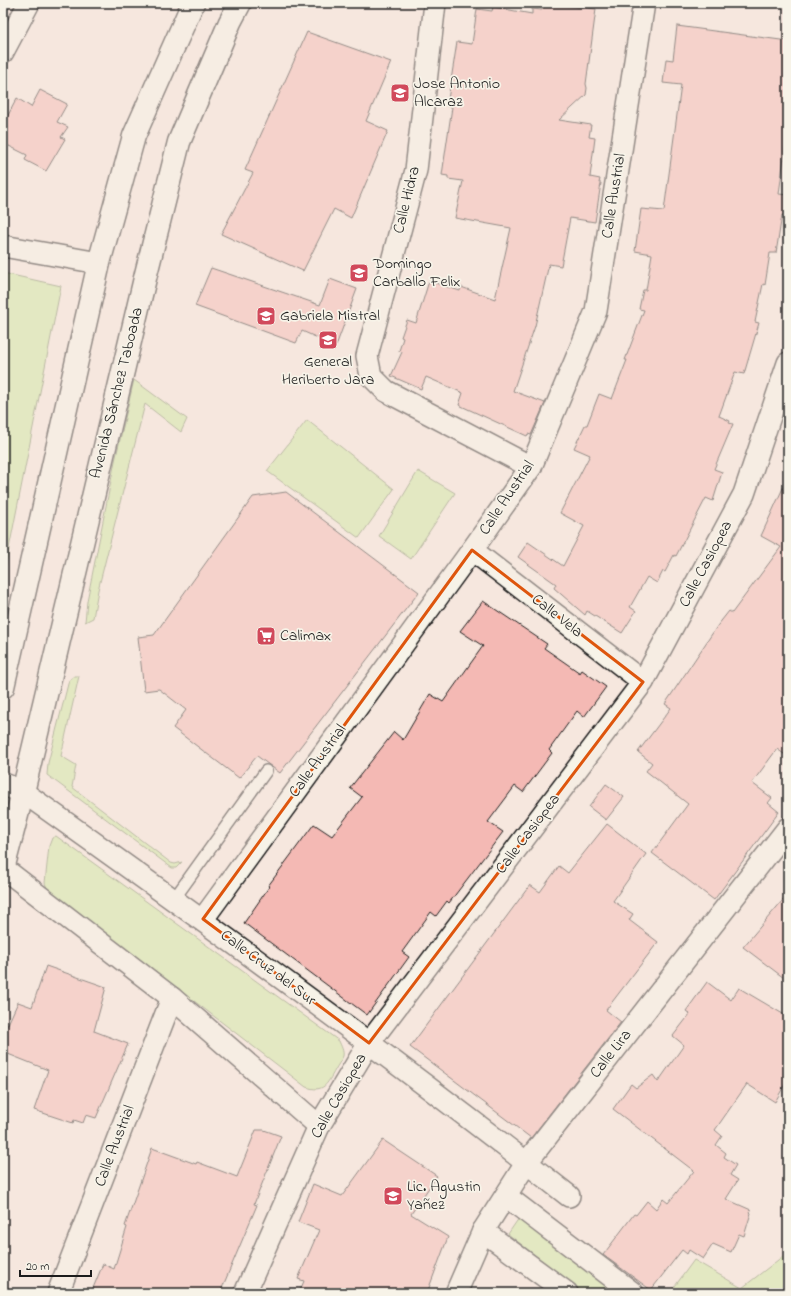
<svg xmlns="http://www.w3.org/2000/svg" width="791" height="1296" viewBox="0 0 791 1296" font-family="'Indie Flower',sans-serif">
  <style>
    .green { fill: #cce9a0; stroke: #74825e }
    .building { fill: #f4b9b4; stroke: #1c1c1c }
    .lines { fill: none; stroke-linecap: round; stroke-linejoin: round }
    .lane-casing { stroke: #1c1c1c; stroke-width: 14 }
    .street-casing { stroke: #1c1c1c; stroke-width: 24 }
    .secondary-casing { stroke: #1c1c1c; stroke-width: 25 }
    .lane { stroke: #f7f3e8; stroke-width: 11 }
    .street { stroke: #f7f3e8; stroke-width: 21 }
    .secondary { stroke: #f7f3e8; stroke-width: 22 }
    .marked { fill: none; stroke: #de560d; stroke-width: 3; stroke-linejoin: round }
    .labels { text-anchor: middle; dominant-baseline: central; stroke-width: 3.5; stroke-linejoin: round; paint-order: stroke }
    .poi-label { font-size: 16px; fill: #1c1c1c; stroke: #f7f3e8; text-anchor: start }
    .street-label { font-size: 16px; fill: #1c1c1c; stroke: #f7f3e8 }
  </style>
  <rect width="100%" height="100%" fill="#f6e7de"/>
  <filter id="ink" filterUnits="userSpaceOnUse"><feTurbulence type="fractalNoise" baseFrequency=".025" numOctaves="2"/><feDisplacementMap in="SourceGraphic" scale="8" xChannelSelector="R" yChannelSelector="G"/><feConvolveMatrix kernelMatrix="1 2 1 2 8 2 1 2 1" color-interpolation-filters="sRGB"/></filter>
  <g filter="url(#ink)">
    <g class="green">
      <polygon points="3,273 61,286 3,579"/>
      <polygon points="134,380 187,419 181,432 145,404 98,590 93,618 85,622 87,601 115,461"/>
      <polygon points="307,420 394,489 359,538 267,471"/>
      <polygon points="418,471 455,493 411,559 379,536"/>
      <polygon points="74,676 79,676 61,756 76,765 72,787 171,863 175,864 182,862 176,868 172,868 47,775 48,763 69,680"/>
      <path d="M56 836 339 1041C341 1046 344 1051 343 1056 341 1061 337 1066 335 1070 327 1084 324 1093 306 1087L47 888 45 883 49 846 52 838Z"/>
      <polygon points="519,1218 625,1293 583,1293 508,1234"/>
      <polygon points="787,1253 788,1293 670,1293 694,1260 742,1288"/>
    </g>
    <g class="building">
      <polygon points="544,3 596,9 586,84 587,88 586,95 559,120 591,125 589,137 595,138 590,177 600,179 599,183 601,183 595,222 570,218 561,266 549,264 535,326 513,391 545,403 531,435 528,434 527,436 459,405 463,393 426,377 421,389 391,376 402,352 399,351 403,338 401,337 407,320 416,323 429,281 460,291 461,287 495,299 511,228 455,218 463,181 448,179 448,176 442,175 452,107 447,106 457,42 472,44 477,9 492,11 493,7 532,14 532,9 542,10"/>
      <polygon points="677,26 788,41 788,143 786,142 779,194 788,195 788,216 782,215 776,253 770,253 765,285 763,284 755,322 759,323 744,374 735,372 719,416 730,421 729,423 733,424 714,469 722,472 713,501 706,498 676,556 674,555 665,572 663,571 657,583 647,577 630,607 636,611 622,633 587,611 585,615 554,588 556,584 518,557 528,542 563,566 584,526 560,513 590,455 574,448 585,425 587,425 599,394 612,399 627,360 625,360 644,310 639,309 643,290 646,290 652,254 635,251 641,209 664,211 681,85 663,83 666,59 673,60"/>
      <polygon points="307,32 391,62 366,121 388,131 351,218 334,209 303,271 221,234 253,173 245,170"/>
      <polygon points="40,90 67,104 57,122 68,127 61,137 65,139 46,171 25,160 27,155 3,143 3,125 17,98 31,107"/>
      <polygon points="211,268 320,305 330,279 357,289 336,346 302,331 296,343 195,306"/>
      <polygon points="788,477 788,757 777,749 752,783 772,798 768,803 779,812 714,900 652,853 688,804 646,771 652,763 638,752 671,708 665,704 718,625 729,611 732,613 781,547 761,536"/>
      <polygon points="286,492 419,592 280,773 257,756 239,778 173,728 186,710 159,689 144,691 138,637 154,635 253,497"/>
      <polygon points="483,601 547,644 544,648 580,673 582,670 606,687 584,717 577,711 549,750 552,753 523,792 515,786 488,822 503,832 449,903 447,901 436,916 431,912 402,952 409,957 367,1015 244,923 269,887 268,886 314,824 332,836 362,797 350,788 394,732 403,740 430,694 443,702 483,646 460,631"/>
      <polygon points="606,784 624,797 606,820 589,807"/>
      <polygon points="607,824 646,854 613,901 633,914 629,920 658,942 606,1010 621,1022 531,1138 410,1047 530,885 540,892 559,866 568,873"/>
      <polygon points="788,894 788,981 743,947"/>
      <polygon points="46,966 106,987 94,1031 128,1044 96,1118 86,1115 83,1123 74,1120 73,1123 34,1110 48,1070 3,1052 3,1035 18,1002 32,1007"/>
      <polygon points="707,982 731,1000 739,988 788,1017 788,1079 775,1102 747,1084 715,1130 722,1136 716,1145 726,1153 724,1157 736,1165 730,1175 738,1180 726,1199 751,1210 750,1212 751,1213 744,1236 739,1234 731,1252 713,1244 703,1259 689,1250 687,1254 682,1250 651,1290 603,1255 634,1214 636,1215 647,1201 656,1209 663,1199 668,1203 694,1171 613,1109 631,1084 636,1088 653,1075 658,1082 684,1045 673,1036 690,1014 686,1011"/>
      <polygon points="256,1130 264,1130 281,1136 254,1204 257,1205 220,1293 91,1293 103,1264 114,1269 127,1227 125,1226 132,1206 152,1148 196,1164 197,1162 237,1177"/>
      <polygon points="383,1140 437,1176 411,1214 448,1237 427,1293 299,1293 304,1281 298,1279 319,1230 298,1222 313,1184 342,1196"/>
    </g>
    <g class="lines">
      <g class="lane-casing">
        <polyline id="lane" points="174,899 266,771"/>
      </g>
      <g class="street-casing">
        <g id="street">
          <polyline points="435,3 416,170 367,356 371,376 386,391 531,467"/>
          <polyline points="3,52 29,3"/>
          <polyline points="3,246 99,263"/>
          <polyline points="472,550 643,682"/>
          <path d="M23 792C207 923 391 1056 569 1196"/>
          <polyline points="3,868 172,998 319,1126"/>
          <polyline points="203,919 472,550 531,467 596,311 644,3"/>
          <polyline points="506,1196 633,1293"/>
          <polyline points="483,1231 567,1293"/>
          <polyline points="58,1293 172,998"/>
          <polyline points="245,1293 319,1126 369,1043 643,682 744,494 788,363"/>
          <polyline points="456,1293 483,1231 527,1162 788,828"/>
        </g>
      </g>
      <g class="secondary-casing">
        <g id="secondary">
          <polyline points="3,687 99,263 134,136 193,3"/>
          <polyline points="3,784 23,792"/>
          <polyline points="3,869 23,792 146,274 179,142 230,22 240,3"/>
        </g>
      </g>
      <use href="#lane" class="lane"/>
      <use href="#street" class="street"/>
      <use href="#secondary" class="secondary"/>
    </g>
  </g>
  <path d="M0 0H791V1296H0ZM472 550 643 682 369 1043 203 919Z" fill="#f6e7de" fill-opacity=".55" fill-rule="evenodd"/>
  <path class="marked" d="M472 550 643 682 369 1043 203 919Z"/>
  <defs>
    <g id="school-square" transform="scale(1)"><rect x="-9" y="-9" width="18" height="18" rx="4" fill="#d1495b" stroke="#f7f3e8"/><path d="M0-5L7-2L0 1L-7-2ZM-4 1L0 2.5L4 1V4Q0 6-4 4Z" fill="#fff"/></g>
    <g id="supermarket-square" transform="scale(1)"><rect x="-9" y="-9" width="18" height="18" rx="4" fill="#d1495b" stroke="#f7f3e8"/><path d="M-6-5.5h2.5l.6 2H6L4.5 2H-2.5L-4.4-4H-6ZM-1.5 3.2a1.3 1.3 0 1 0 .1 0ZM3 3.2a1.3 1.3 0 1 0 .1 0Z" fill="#fff"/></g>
  </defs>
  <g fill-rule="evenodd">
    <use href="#school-square" x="400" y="93"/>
    <use href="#school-square" x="359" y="273"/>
    <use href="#school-square" x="266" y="316"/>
    <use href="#school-square" x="328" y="340"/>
    <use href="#supermarket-square" x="266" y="636"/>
    <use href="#school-square" x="393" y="1196"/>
  </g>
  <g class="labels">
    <g class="poi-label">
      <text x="414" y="84">Jose Antonio<tspan x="414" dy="18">Alcaraz</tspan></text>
      <text x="373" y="264">Domingo<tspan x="373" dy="18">Carballo Felix</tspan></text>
      <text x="280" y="316">Gabriela Mistral</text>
      <text x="328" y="362" text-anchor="middle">General<tspan x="328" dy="18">Heriberto Jara</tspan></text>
      <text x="280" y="636">Calimax</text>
      <text x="407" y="1187">Lic. Agustin<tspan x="407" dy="18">Yañez</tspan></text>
    </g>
    <g class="street-label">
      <text transform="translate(614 196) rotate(-81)">Calle Austrial</text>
      <text transform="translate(407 200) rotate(-76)">Calle Hidra</text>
      <text transform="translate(117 393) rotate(-76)">Avenida Sánchez Taboada</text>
      <text transform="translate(507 498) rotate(-56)">Calle Austrial</text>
      <text transform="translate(706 564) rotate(-62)">Calle Casiopea</text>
      <text transform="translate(557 616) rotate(38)">Calle Vela</text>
      <text transform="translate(318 761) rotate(-54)">Calle Austrial</text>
      <text transform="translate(528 834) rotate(-53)">Calle Casiopea</text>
      <text transform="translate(268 968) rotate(37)">Calle Cruz del Sur</text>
      <text transform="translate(611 1054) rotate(-52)">Calle Lira</text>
      <text transform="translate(339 1096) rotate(-60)">Calle Casiopea</text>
      <text transform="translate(115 1146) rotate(-69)">Calle Austrial</text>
    </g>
  </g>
  <rect width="791" height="1296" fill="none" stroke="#f7f3e8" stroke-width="16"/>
  <rect x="8" y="8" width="775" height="1280" fill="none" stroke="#1c1c1c" stroke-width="1.5" filter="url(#ink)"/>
  <path d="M20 1270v6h71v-6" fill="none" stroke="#1c1c1c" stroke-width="2"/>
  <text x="26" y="1270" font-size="12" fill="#1c1c1c" stroke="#f7f3e8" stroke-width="3" paint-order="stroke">20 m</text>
</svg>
